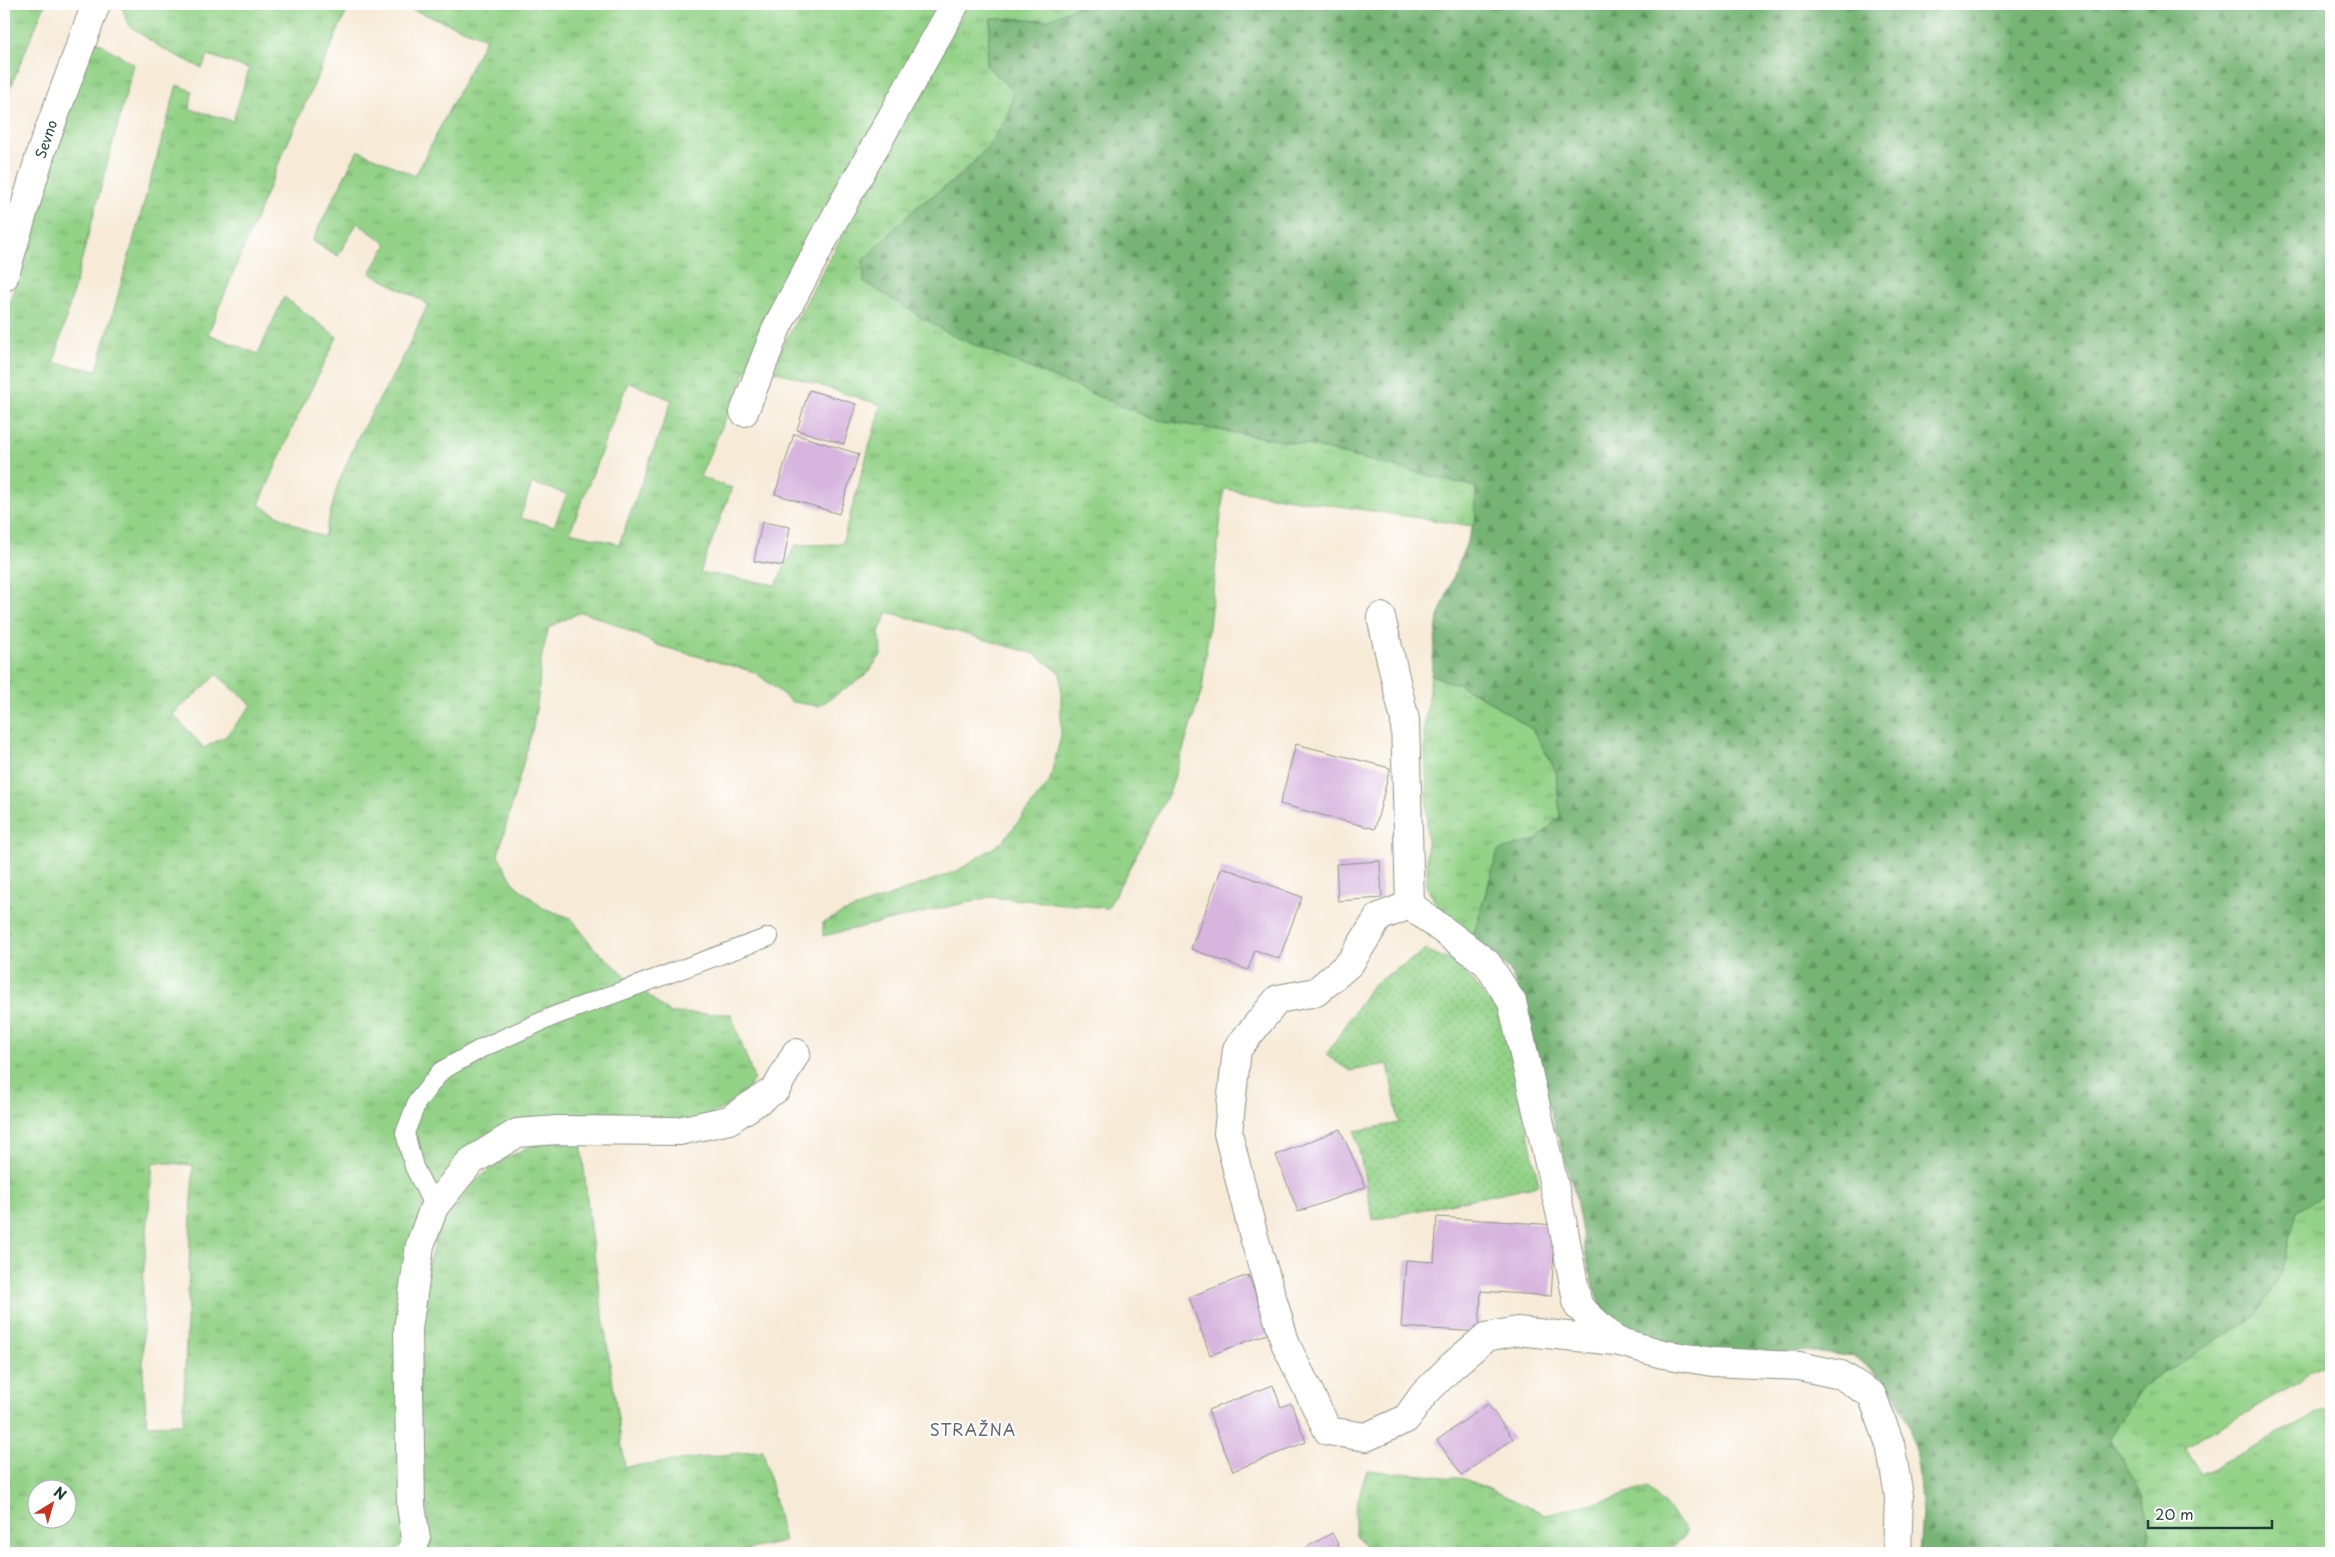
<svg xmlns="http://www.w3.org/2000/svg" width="2335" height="1557" viewBox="0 0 2335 1557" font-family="'Playpen Sans',sans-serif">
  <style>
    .grass { fill: url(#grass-tufts); stroke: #59885e; fill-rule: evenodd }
    .forest { fill: url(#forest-firs); stroke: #4a7854 }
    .garden { fill: url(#garden-dots); stroke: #59885e }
    .building { fill: #d7b5de }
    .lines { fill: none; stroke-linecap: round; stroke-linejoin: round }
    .lane-casing { stroke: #8b9486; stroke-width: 20 }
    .street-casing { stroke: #8b9486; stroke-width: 30 }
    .lane { stroke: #fff; stroke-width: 18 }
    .street { stroke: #fff; stroke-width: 28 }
    .labels { text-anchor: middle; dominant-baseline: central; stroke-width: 4.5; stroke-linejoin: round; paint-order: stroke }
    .street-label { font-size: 14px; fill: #1f3d34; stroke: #fff }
    .quarter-label { font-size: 16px; letter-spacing: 1px; fill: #5f6770; stroke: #fff }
  </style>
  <defs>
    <pattern id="grass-tufts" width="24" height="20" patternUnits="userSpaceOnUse" patternTransform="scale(1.25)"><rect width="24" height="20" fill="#93d287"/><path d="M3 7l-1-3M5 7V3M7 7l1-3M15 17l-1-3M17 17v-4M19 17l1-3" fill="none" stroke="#77ac6f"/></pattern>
    <pattern id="forest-firs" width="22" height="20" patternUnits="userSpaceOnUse" patternTransform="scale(1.25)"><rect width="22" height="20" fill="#76b474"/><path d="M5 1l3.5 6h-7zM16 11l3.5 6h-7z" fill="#609460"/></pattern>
    <pattern id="garden-dots" width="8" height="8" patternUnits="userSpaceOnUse" patternTransform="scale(1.25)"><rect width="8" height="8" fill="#93d287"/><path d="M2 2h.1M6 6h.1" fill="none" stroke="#77ac6f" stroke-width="1.8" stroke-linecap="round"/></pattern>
  </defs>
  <rect width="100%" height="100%" fill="#fff"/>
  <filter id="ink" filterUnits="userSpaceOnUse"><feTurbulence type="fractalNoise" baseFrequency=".02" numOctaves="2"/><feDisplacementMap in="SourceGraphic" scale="10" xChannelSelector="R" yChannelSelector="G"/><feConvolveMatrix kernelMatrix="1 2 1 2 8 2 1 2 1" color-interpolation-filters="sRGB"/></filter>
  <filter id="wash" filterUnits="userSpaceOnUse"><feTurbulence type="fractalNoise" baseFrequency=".0096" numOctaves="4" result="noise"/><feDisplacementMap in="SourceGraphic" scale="20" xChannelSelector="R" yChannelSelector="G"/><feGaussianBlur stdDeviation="1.12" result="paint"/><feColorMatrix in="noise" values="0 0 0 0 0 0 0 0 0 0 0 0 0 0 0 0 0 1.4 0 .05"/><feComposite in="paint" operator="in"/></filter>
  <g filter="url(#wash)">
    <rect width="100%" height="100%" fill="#f7ebd8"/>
    <g class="grass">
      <polygon points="4,4 45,4 4,103"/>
      <path d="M121 4H350L281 158 208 334 258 354 284 297 337 337 295 422 259 505 305 530 324 537 338 484 359 435 404 356 428 304 370 273 387 244 357 223 338 256 312 241 358 150 415 176 486 38 398 4H942L759 341 700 477 732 488 700 572 776 585 795 545 842 544 881 405 775 371 782 347 803 308 968 4H1083L1047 20 991 18 986 65 1014 92C1012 100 1010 110 1006 118 987 158 950 184 914 209L951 335 1153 419 1308 445 1476 487V518L1473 526 1224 489 1202 690 1170 791 1108 908 990 897 823 936V923L840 914 957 871 1002 842 1049 783 1061 736V680L1060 673 1035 654 888 612 879 632 882 654 866 675 819 706 792 702 755 672 660 646 610 622 581 612 549 627 541 659 538 697 533 727 498 855 514 884 543 908 571 918 594 948 669 1013 731 1014 754 1079 741 1100 695 1121 536 1123 419 1215 403 1541 395 1553H213V1550L193 1549 192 1553H4V321L65 116 93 39 134 64 54 363 97 370 177 85 192 91 190 109 233 121 249 69 208 55 202 68 163 49 128 25ZM628 382 672 400 619 544 570 532ZM532 483 567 494 554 526 520 518ZM217 675 252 705 226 736 204 748 173 714ZM153 1162 193 1165 183 1424 147 1425 143 1372V1279ZM38 1490H68V1520H38Z"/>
      <polygon points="1431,675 1457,684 1486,699 1533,730 1556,771 1560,816 1536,840 1498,851 1473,937 1442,913 1427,888 1427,795 1424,729"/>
      <polygon points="581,1141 590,1227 625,1467 763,1450 784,1542 731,1553 426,1553 428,1519 419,1439 420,1318 426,1272 440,1226 473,1183 502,1160 539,1142"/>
      <polygon points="2331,1190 2331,1359 2311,1371 2302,1381 2184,1447 2202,1474 2331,1406 2331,1553 2145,1553 2150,1532 2110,1438 2142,1386 2256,1316 2282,1270 2297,1211"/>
      <polygon points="1367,1470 1467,1479 1545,1514 1615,1498 1648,1487 1688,1531 1668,1553 1369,1553 1355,1533 1355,1510"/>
    </g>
    <polygon class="forest" points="1083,4 2331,4 2331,1190 2297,1211 2282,1270 2256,1316 2142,1386 2110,1437 2142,1494 2150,1532 2145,1553 1919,1553 1922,1514 1918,1468 1910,1426 1889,1383 1853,1357 1819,1352 1723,1351 1659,1344 1618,1329 1599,1305 1587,1261 1575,1194 1551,1113 1523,1002 1510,971 1473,937 1498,851 1536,840 1560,816 1556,771 1533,730 1486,699 1457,684 1431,675 1438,617 1476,518 1476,487 1308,445 1153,419 951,335 864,282 863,260 914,209 962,175 989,145 1007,117 1014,92 986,65 991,18 1047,20"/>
    <polygon class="garden" points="1426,950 1456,963 1504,1019 1539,1185 1373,1220 1355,1131 1399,1123 1388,1064 1350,1071 1326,1055 1372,985"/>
    <g id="blocks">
      <g class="building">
        <polygon points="809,390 856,404 844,444 797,430"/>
        <polygon points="794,434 859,454 839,514 775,494"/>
        <polygon points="762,522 790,527 783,566 754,561"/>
        <polygon points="1296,744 1390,768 1375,829 1280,804"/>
        <polygon points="1380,861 1382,898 1338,901 1336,864"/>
        <polygon points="1222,867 1302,897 1279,959 1255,950 1248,970 1191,949"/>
        <polygon points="1340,1129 1366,1187 1298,1212 1276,1155"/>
        <polygon points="1437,1217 1556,1225 1551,1296 1481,1291 1479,1332 1401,1327 1406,1260 1434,1262"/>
        <polygon points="1248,1275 1270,1333 1210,1355 1189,1297"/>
        <polygon points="1273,1385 1281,1407 1291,1403 1306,1442 1233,1471 1208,1410"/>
        <polygon points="1488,1404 1513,1439 1462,1475 1437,1440"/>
        <polygon points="1332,1533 1343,1553 1296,1553"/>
      </g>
    </g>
  </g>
  <g filter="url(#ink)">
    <use href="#blocks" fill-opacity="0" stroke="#8b9486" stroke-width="1"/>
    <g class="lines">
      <g class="lane-casing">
        <polyline id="lane" points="434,1207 414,1167 405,1133 417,1102 441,1071 482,1048 554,1016 769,937"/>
      </g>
      <g class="street-casing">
        <g id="street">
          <polyline points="4,277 42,149 96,4"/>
          <polyline points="744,412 777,327 835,218 955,4"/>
          <polyline points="1381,617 1405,720 1410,905"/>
          <polyline points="1616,1341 1578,1306 1562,1220 1512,1002 1487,963 1410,905 1379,917 1350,963 1316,992 1278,999 1237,1049 1228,1133 1254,1237 1286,1345 1328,1431 1366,1437 1406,1419 1424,1394 1452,1366 1486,1337 1517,1331 1616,1341 1663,1354 1712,1362 1799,1366 1841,1375 1872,1395 1890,1444 1899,1496 1897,1553"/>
          <polyline points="411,1553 416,1539 411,1506 408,1329 420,1245 434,1207 470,1162 517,1133 557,1130 679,1131 729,1120 776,1089 796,1053"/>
        </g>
      </g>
      <use href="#lane" class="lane"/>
      <use href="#street" class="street"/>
    </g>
  </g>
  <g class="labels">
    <g class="street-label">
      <text transform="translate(46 139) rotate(-71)">Sevno</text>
    </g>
    <g class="quarter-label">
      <text x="973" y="1429">STRAŽNA</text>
    </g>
  </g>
  <rect width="2335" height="1557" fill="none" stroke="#fff" stroke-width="20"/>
  <g transform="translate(52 1504) rotate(37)"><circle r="24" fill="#ffffff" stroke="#a5b1ae"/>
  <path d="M0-4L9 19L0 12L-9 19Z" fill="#c8321e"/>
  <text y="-8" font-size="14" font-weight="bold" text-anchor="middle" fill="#1f3d34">N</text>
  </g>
  <path d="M2148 1520v8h124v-8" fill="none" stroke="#1f3d34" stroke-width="2.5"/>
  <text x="2155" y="1520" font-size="15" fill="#1f3d34" stroke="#ffffff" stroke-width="4" paint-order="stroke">20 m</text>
</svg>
